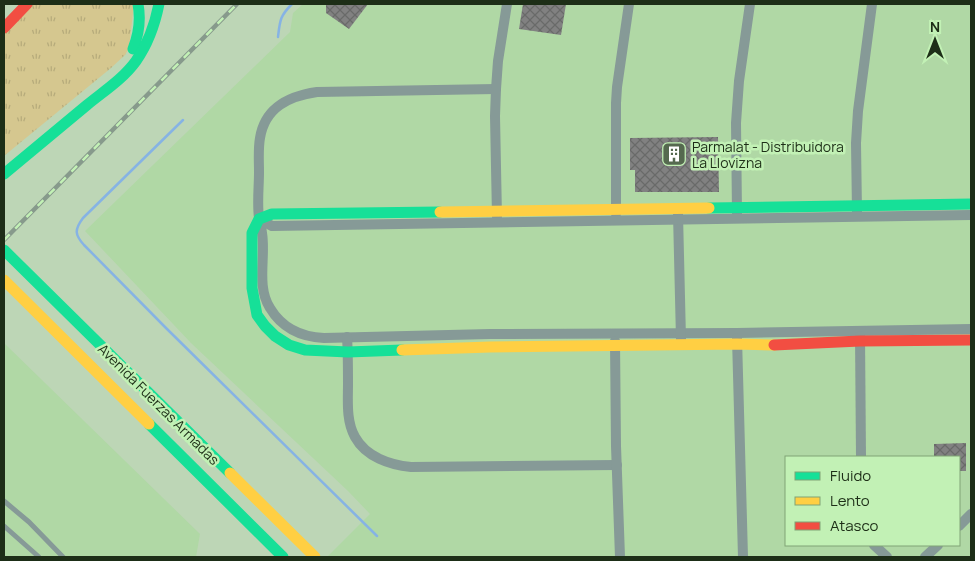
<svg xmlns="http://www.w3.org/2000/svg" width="975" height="561" viewBox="0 0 975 561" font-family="Manrope,sans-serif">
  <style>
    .built { fill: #b0d8a5; fill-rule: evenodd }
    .grass { fill: url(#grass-tufts) }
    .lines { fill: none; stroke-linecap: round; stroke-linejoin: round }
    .stream { stroke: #86b3e4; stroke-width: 2.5 }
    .building { fill: url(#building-cross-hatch) }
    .lane { stroke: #869a97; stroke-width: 5 }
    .street { stroke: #869a97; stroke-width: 10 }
    .fast { stroke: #16e098; stroke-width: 11 }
    .slow { stroke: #ffcf43; stroke-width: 11 }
    .jam { stroke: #f24e42; stroke-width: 11 }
    .rail-casing { stroke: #879a8c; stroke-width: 4.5 }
    .rail { stroke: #c2f1b5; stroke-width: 2.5; stroke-dasharray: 8; stroke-linecap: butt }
    .labels { text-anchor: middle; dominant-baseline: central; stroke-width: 5; stroke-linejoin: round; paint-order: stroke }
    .poi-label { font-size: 14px; fill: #1d2e17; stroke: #c2f1b5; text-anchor: start }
    .street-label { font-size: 14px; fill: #1d2e17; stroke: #c2f1b5 }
  </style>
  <defs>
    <pattern id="grass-tufts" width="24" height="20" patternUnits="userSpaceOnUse" patternTransform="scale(1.25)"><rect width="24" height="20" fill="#d5c78f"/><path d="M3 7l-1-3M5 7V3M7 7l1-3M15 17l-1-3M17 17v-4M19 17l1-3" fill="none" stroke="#b6ab7b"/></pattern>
    <pattern id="building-cross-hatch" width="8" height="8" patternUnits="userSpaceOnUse" patternTransform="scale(1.25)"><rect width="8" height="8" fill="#818181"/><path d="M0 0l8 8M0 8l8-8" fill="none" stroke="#696a69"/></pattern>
  </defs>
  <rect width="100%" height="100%" fill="#bdd6b6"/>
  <g class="built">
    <path d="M303 4H971V557H327L370 514 348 491 191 343 85 231 290 32 293 13ZM786 457H959V545H786Z"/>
    <polygon points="4,343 200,534 196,557 4,557"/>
  </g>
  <polygon class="grass" points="32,4 134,4 129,48 125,55 111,68 4,156 4,33"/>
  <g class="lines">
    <g class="stream">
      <path d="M278 37C280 20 280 16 292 4"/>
      <path d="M183 120 83 218C74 230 75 235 84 245L166 328 377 536"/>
    </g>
  </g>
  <g class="building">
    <polygon points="326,4 368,4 349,29 326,13"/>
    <polygon points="523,4 566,4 561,35 519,29"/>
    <polygon points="718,137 719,192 635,192 635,170 630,170 630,138"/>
    <polygon points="966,443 966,471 959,471 959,457 934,457 934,444"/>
  </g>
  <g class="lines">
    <g class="lane">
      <polyline points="4,501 29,522 63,557"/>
      <polyline points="4,526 39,557"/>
    </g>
    <g class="street">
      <path d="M496 89 317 92C289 96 265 107 260 138 258 149 259 161 259 172 259 187 257 203 259 218 259 223 262 228 262 233 266 257 256 286 270 308 282 328 302 337 324 338L490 334 737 333 971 329"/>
      <polyline points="857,212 856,143 858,111 872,4"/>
      <polyline points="616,214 616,103 617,87 629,4"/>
      <polyline points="678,214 681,339"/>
      <polyline points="737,214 736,123 739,81 750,4"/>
      <polyline points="497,217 495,116 496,89 498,61 507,4"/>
      <polyline points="259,219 272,226 971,215"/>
      <polyline points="860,336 861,457"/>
      <path d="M347 337C348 352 348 368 348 384 348 401 346 421 355 437 366 457 390 465 411 467L617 465"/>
      <polyline points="737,338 743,557"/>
      <polyline points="615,341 616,446 620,557"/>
      <polyline points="959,526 971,514"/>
      <polyline points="874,545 887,557"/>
      <polyline points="925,557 938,545"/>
    </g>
    <g class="fast">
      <path d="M133 49C139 34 141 20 138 4"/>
      <path d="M4 174C32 151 59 128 87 105 104 91 123 79 136 61 148 44 155 24 159 4"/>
      <polyline points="709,208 971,204"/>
      <polyline points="4,250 230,473"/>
      <polyline points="402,350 348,352 305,350 289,345 275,336 265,326 257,315 252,288 252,233 259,219 272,214 440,212"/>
      <polyline points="149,424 283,557"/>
    </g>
    <g class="slow">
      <polyline points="440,212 709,208"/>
      <polyline points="4,280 149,424"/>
      <polyline points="402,350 490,347 737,344 774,345"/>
      <polyline points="230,473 315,557"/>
    </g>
    <g class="jam">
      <polyline points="4,28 27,4"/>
      <polyline points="774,345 860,341 971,340"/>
    </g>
    <g class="rail-casing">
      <polyline id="rail" points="4,240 237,4"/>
    </g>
    <use href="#rail" class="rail"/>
  </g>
  <defs>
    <g id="building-square" transform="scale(1.25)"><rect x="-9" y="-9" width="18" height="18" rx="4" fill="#55694f" stroke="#c2f1b5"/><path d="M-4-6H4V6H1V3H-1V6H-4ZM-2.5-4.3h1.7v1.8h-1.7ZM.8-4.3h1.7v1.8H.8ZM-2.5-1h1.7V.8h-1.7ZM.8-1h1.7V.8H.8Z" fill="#fff"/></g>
  </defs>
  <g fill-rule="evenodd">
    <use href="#building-square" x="674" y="154"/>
  </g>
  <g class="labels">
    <g class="poi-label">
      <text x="692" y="146">Parmalat - Distribuidora<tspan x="692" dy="16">La Llovizna</tspan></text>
    </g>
    <g class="street-label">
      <text transform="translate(159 404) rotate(45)">Avenida Fuerzas Armadas</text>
    </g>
  </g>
  <rect width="975" height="561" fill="none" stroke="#1d2e17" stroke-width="10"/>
  <rect x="785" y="456" width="175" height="90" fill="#c2f1b5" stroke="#80a376"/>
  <rect x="795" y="472" width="25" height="8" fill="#16e098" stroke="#80a376"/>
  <text x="830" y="481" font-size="15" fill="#1d2e17">Fluido</text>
  <rect x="795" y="497" width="25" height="8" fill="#ffcf43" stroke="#80a376"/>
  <text x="830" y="506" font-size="15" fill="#1d2e17">Lento</text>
  <rect x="795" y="522" width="25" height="8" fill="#f24e42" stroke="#80a376"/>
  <text x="830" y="531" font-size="15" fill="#1d2e17">Atasco</text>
  <g transform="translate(935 40)" stroke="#c2f1b5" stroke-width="4" paint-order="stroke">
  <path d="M0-4L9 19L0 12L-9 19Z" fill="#1d2e17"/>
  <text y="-8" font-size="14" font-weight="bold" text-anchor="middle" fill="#1d2e17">N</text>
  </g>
</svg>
